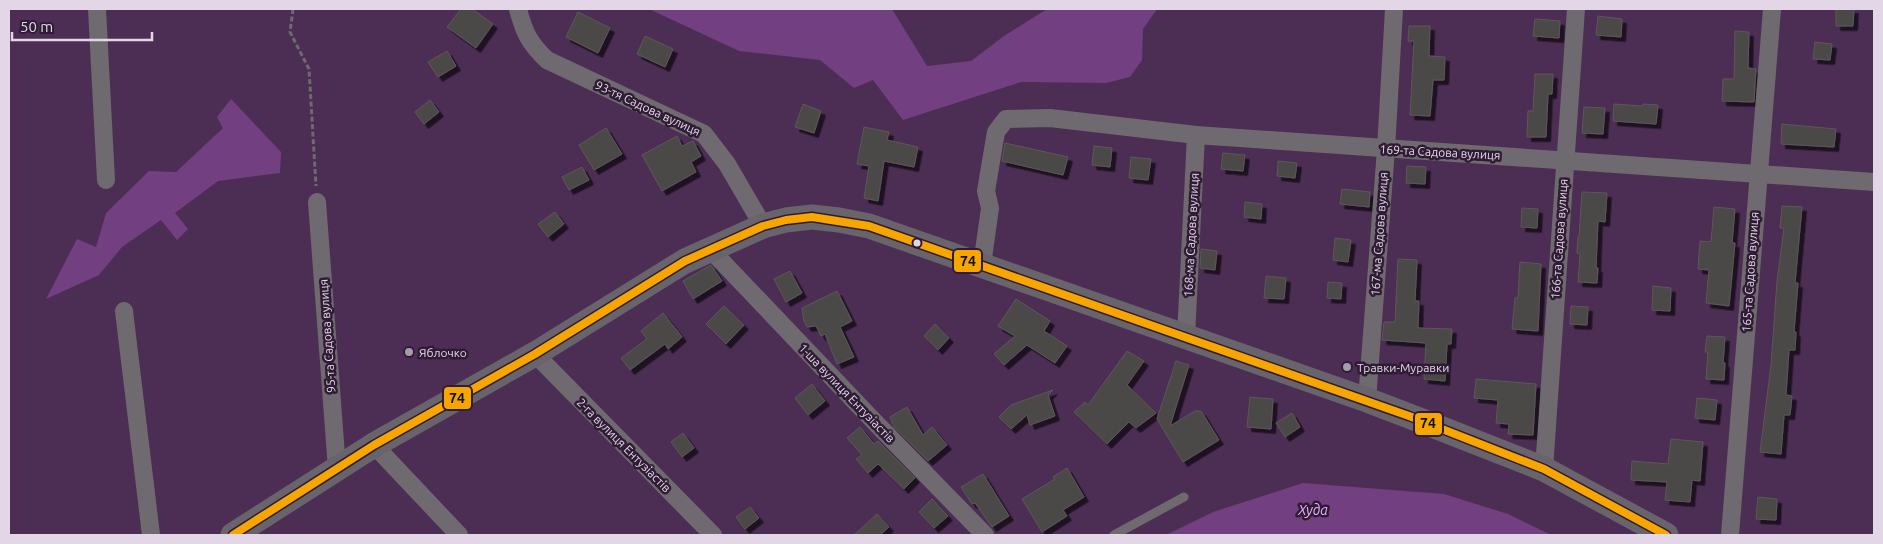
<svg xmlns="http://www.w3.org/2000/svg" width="1883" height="544" viewBox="0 0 1883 544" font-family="Ubuntu,sans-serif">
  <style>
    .green { fill: #4c2e55 }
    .water { fill: #723f80 }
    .building { fill: #4c4846; stroke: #5c5759; filter: url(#shadow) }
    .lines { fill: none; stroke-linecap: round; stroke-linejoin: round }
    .path { stroke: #6e6970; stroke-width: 3; stroke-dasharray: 5 2.5; stroke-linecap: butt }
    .lane { stroke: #6e6a6f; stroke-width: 9 }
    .street { stroke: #6e6a6f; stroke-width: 18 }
    .secondary { stroke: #69636b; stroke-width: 25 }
    .bus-1-casing { stroke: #2f1c34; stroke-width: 11 }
    .bus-1 { stroke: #f7a600; stroke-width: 8 }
    .bus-dot { fill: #e3d7e7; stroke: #2f1c34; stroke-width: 2 }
    .poi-dot { fill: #a69baa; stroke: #2f1c34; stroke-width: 2 }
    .labels { text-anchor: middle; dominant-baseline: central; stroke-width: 5; stroke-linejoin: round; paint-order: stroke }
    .street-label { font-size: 12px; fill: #e3d7e7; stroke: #2f1c34 }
    .poi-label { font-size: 12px; fill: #e3d7e7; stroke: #2f1c34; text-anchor: start }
    .water-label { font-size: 14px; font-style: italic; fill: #edb1ff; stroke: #2f1c34 }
    .line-badge { stroke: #2f1c34; stroke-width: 2 }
    .pale-badge-label { font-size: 14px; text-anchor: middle; font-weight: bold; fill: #111 }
  </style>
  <defs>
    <filter id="shadow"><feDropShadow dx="4.5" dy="4.5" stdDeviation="0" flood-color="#0009"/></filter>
  </defs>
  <rect width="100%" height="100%" fill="#362c39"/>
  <rect class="green" x="9" y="9" width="1865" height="526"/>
  <g class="water">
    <polygon points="649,9 892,9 927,66 971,61 1004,36 1047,9 1157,9 1143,29 1142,60 1130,77 1106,83 1021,82 903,120 873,80 854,88 820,60 739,51"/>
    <polygon points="231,99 281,152 280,173 218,181 175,213 188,229 177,240 161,220 122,247 99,275 46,299 77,239 96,247 106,213 149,171 176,172 223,128 217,117"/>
    <polygon points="1303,483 1444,494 1508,514 1551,535 1166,535 1213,512"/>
  </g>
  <g class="building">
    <polygon points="461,9 472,9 493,24 476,48 447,27"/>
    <polygon points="1836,9 1854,9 1853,26 1836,26"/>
    <polygon points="578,12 610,28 598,53 566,37"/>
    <polygon points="1598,16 1622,19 1621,37 1596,35"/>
    <polygon points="1535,19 1560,21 1559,38 1533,36"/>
    <polygon points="1409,26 1430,26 1429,56 1445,57 1444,80 1433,80 1430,116 1410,115 1414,41 1408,41"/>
    <polygon points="1735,31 1749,32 1748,68 1756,69 1754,102 1722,101 1723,79 1734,79"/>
    <polygon points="645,36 673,49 665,67 637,54"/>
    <polygon points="1815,42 1832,44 1830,60 1813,59"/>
    <polygon points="447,51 456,66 438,77 428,62"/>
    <polygon points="1535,74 1553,74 1552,94 1548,94 1546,137 1527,137 1528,111 1533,111"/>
    <polygon points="430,100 439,112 424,124 415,112"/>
    <polygon points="803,104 821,111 814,133 795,127"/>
    <polygon points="1614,104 1642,106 1643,104 1658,105 1656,124 1613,121"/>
    <polygon points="1584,107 1605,108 1603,134 1582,133"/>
    <polygon points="1782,124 1836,129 1834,147 1781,144"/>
    <polygon points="864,127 889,132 887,140 918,147 914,167 884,161 878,201 864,198 869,166 857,164"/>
    <polygon points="606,128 622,154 594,170 579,145"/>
    <polygon points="677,136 682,146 693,141 701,156 691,162 696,172 662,191 642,155"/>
    <polygon points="1005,143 1068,157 1063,175 1002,161"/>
    <polygon points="1094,146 1112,148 1110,167 1092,165"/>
    <polygon points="1223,153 1245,155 1243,171 1221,169"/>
    <polygon points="1131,157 1151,159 1148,180 1129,178"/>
    <polygon points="1278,161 1297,163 1295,178 1277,176"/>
    <polygon points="1407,166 1426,167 1425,184 1406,183"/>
    <polygon points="582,167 589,180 569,190 562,177"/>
    <polygon points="1342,189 1370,192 1369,207 1340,204"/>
    <polygon points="1582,192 1607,193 1605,222 1598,221 1596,268 1598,268 1597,283 1578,282 1580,254 1577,253 1578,237 1579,237"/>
    <polygon points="1245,202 1262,204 1261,219 1244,217"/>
    <polygon points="1782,206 1802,207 1795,283 1798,283 1794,332 1796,332 1795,350 1789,350 1786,395 1792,396 1790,415 1784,415 1781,454 1760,452 1771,365 1777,281 1784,228 1780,228"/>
    <polygon points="1714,207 1735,209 1732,243 1735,243 1729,306 1706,303 1709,270 1698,269 1700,241 1711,242"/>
    <polygon points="1522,208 1538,209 1537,228 1521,227"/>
    <polygon points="555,212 564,224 548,237 538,224"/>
    <polygon points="1335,238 1351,240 1348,262 1333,260"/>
    <polygon points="1201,249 1217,251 1215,270 1200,268"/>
    <polygon points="1398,259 1417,260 1415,301 1419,301 1418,328 1452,329 1451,344 1447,344 1445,381 1424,379 1426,343 1382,340 1384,322 1395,322"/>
    <polygon points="1520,262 1541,264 1538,331 1512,329 1515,298 1518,298"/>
    <polygon points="711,265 722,281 693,299 683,281"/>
    <polygon points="790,271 802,293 786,302 774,279"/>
    <polygon points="1266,276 1286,278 1284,299 1264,298"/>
    <polygon points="1328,282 1342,283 1341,299 1327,298"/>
    <polygon points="1653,286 1671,288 1670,311 1652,310"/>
    <polygon points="837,291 852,321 840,327 854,357 837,364 825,334 821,336 816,326 807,327 804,321 802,308"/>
    <polygon points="1016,299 1050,321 1044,331 1067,346 1055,363 1027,345 1004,365 994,354 1015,336 998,326"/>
    <polygon points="724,306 744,325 726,344 706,324"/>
    <polygon points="1571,306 1588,307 1587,325 1570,324"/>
    <polygon points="663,313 682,337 668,349 665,344 630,370 621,358 647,339 641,331"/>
    <polygon points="935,324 949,338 938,350 924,336"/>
    <polygon points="1707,336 1725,337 1723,363 1725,363 1724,380 1706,379 1708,352 1705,352"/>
    <polygon points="1127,351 1144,361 1127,385 1156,413 1136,428 1129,422 1107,444 1074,412 1085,402 1088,405"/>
    <polygon points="1176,361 1189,365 1170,426 1195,411 1201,411 1219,440 1183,462 1157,419"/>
    <polygon points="1476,379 1536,384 1533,435 1508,434 1509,424 1496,423 1498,400 1474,398"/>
    <polygon points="812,384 825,401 808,415 795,398"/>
    <polygon points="1053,390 1048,395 1055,416 1030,425 1027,415 1011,429 999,417 1011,405"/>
    <polygon points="1250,397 1273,399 1271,429 1247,427"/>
    <polygon points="1697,398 1717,400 1715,420 1695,418"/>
    <polygon points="907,407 923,435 932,427 947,445 928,461 894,427 890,417"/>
    <polygon points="1292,413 1300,427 1285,437 1276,423"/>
    <polygon points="860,427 874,444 878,441 915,478 904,489 878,464 868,473 856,459 862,455 847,438"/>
    <polygon points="683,433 694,448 682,457 671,442"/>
    <polygon points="1671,439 1703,442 1700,481 1692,480 1690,502 1665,500 1667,482 1631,480 1632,461 1668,464"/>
    <polygon points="1067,468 1084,497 1063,510 1067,516 1042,532 1022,499 1055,479 1053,477"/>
    <polygon points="983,474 1009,516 992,527 975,503 972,504 961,487"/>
    <polygon points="1758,497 1777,499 1776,520 1756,519"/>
    <polygon points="932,499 948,516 934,528 919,512"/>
    <polygon points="750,507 759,518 745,529 736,517"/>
    <polygon points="877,514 889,527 880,535 854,535"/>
  </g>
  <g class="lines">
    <polyline class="path" points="293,9 290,32 309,69 316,186"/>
    <polyline class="lane" points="1114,535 1184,497"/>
    <g class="street">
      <polyline points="97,9 106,180"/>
      <path d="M518 9C524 32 529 43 547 60L704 134 727 164 763 226"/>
      <polyline points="317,202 337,469"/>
      <polyline points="710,249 867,414 985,535"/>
      <polyline points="982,265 990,208 986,191 996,132 1006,119 1050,118 1196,135 1874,182"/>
      <polyline points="124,311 151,535"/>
      <polyline points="1186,336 1196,135"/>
      <polyline points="535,354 713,535"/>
      <polyline points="1367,400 1386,149 1394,9"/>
      <polyline points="374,445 459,535"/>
      <polyline points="1544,469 1576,9"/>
      <polyline points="1730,535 1772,9"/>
    </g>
    <polyline class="secondary" points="233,535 374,445 535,354 685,261 763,226 786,220 812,217 839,220 869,226 1367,400 1409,416 1544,469 1666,535"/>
    <g class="bus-1-casing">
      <polyline id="bus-1" points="233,535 374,445 535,354 685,261 763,226 786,220 812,217 869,226 1409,416 1544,469 1666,535"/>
    </g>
    <use href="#bus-1" class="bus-1"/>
  </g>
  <circle class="bus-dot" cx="917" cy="243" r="4.5"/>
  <g class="poi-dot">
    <circle cx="409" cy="352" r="5"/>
    <circle cx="1347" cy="367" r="5"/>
  </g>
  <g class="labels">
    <g class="street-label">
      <text transform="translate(648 108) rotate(25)">93-тя Садова вулиця</text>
      <text transform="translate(1440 152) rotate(3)">169-та Садова вулиця</text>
      <text transform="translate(1379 234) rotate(-86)">167-ма Садова вулиця</text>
      <text transform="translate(1191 235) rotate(-87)">168-ма Садова вулиця</text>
      <text transform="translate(1559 239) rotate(-86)">166-та Садова вулиця</text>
      <text transform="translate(1750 272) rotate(-86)">165-та Садова вулиця</text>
      <text transform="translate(327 336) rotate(-94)">95-та Садова вулиця</text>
      <text transform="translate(847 393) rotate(46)">1-ша вулиця Ентузіастів</text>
      <text transform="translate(624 445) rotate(45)">2-га вулиця Ентузіастів</text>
    </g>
    <g class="poi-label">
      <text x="419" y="352">Яблочко</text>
      <text x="1357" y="367">Травки-Муравки</text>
    </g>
    <g class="water-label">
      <text x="1313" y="510">Худа</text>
    </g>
  </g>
  <g class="line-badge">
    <rect x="953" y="249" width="29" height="24" rx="5" fill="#f7a600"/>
    <rect x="443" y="386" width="29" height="24" rx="5" fill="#f7a600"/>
    <rect x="1414" y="412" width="29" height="24" rx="5" fill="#f7a600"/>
  </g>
  <g class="pale-badge-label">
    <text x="968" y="266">74</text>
    <text x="457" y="403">74</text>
    <text x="1428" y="428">74</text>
  </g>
  <rect width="1883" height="544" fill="none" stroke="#e3d7e7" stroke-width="20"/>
  <path d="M12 32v8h140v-8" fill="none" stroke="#e3d7e7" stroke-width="2.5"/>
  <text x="20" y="32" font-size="15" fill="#e3d7e7" stroke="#2f1c34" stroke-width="4" paint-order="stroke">50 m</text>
</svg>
